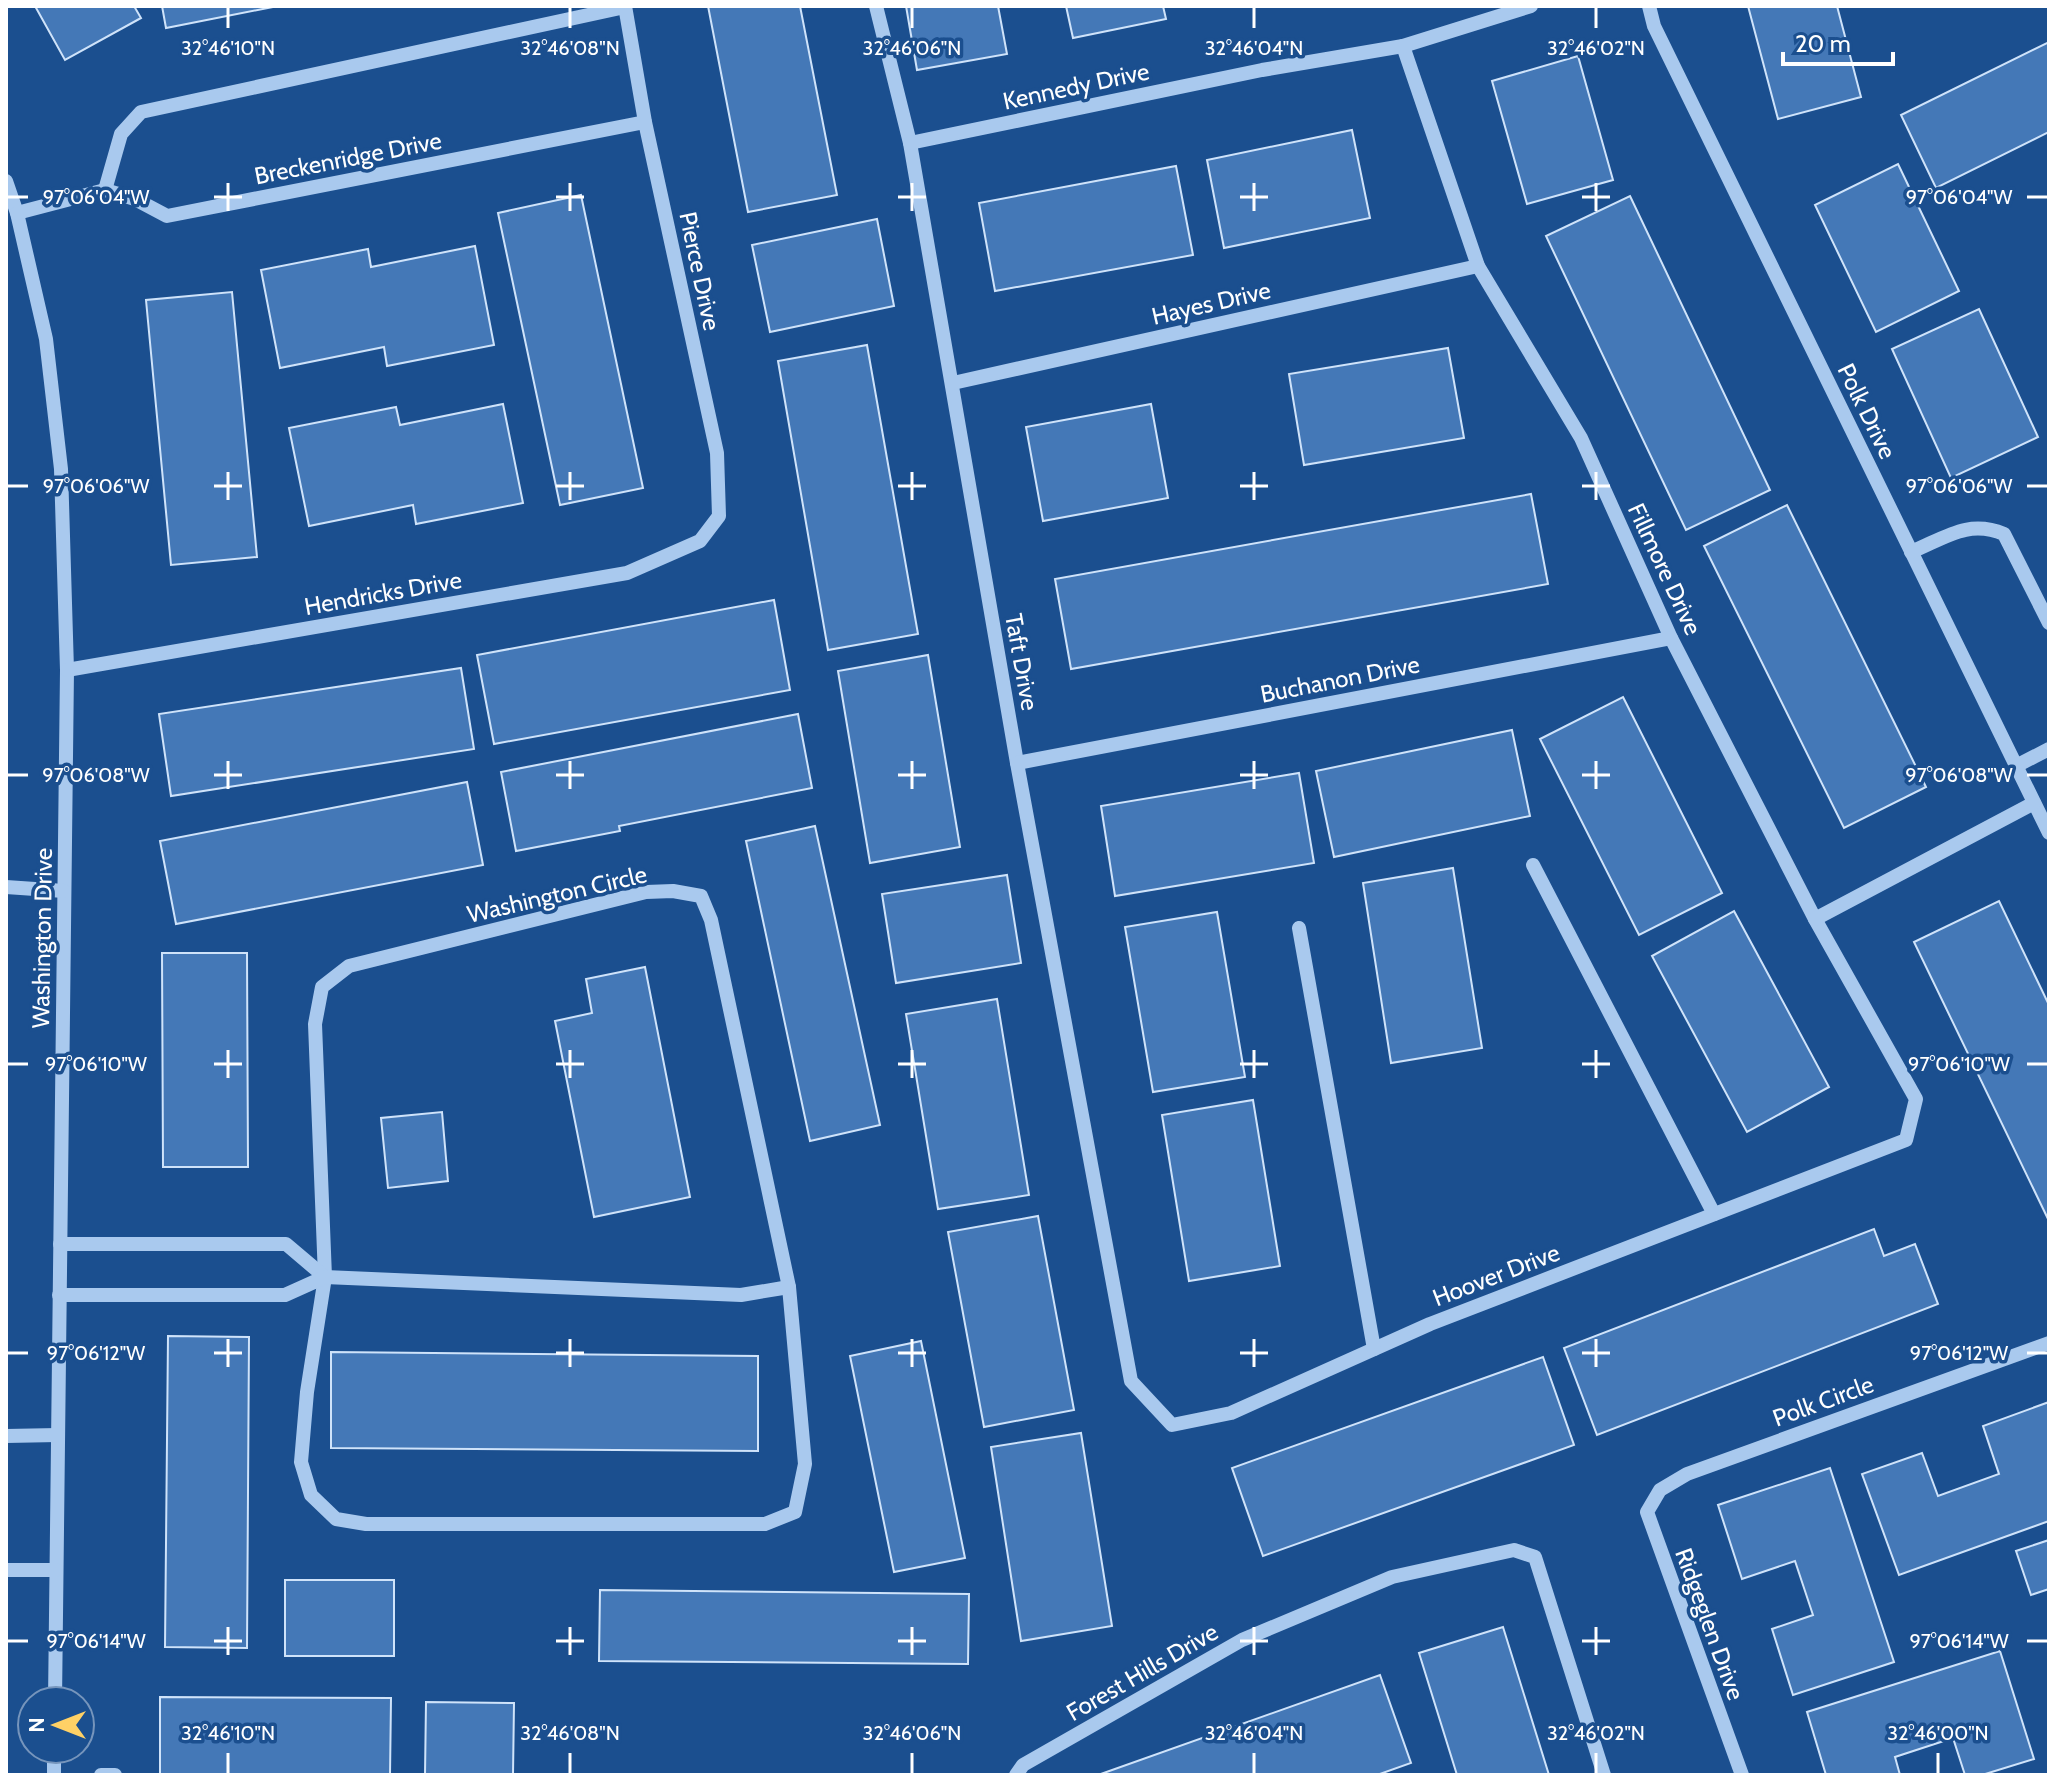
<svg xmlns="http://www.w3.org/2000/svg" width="2055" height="1781" viewBox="0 0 2055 1781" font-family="Cabin,sans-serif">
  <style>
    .building { fill: #4478b7; stroke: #cfe3fa; stroke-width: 2 }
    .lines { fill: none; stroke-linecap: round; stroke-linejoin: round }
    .minor { stroke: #a9c9ee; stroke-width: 14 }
    .ticks { fill: none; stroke: #fff; stroke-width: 3 }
    .labels { text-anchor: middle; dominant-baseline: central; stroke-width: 7; stroke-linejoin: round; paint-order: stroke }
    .street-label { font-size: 24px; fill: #fff; stroke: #1b4f8f }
    .ticks-label { font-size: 20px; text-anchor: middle; fill: #fff; stroke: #1b4f8f; stroke-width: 7; stroke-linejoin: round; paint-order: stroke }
  </style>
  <rect width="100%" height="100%" fill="#1b4f8f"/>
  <g class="building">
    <polygon points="35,6 134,6 141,18 65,60"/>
    <polygon points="162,6 278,6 166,28"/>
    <polygon points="708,6 800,6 837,195 748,212"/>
    <polygon points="906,6 998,6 1007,54 917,70"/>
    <polygon points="1066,6 1163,6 1166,19 1073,38"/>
    <polygon points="1748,6 1837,6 1861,97 1778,119"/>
    <polygon points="2049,42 2049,132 1936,188 1901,115"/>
    <polygon points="1578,56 1613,180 1527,204 1492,81"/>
    <polygon points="1352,130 1370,218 1224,248 1207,160"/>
    <polygon points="1898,164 1959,291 1876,332 1815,205"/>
    <polygon points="1176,166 1193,255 995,291 979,203"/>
    <polygon points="581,195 643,488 560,505 498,213"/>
    <polygon points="1630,196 1770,490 1686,530 1546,236"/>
    <polygon points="877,219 894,306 770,332 752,245"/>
    <polygon points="475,246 494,345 387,366 384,347 280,368 261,270 368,249 371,267"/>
    <polygon points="232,292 257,557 171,565 146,300"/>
    <polygon points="1979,309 2038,437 1951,478 1892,349"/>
    <polygon points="867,345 918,634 828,650 778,361"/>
    <polygon points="1448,348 1464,438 1304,465 1289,374"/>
    <polygon points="503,404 523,503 416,524 413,505 309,526 289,428 396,407 400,425"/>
    <polygon points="1151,404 1168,498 1043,521 1026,427"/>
    <polygon points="1531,494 1548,584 1071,669 1055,579"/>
    <polygon points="1787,505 1926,787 1844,828 1704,546"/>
    <polygon points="774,600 790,690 494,744 477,655"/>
    <polygon points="928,655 960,847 870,863 838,671"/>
    <polygon points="461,668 474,749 171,796 159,714"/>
    <polygon points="1623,697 1722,893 1639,935 1540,739"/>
    <polygon points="798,714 812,788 619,826 620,831 516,851 501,772"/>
    <polygon points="1512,730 1530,816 1334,857 1316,771"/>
    <polygon points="1299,773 1314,863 1115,896 1101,806"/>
    <polygon points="467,782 483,865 176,924 160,841"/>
    <polygon points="815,826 880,1125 810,1141 746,841"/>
    <polygon points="1453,868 1482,1048 1391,1063 1363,883"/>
    <polygon points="1007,875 1021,963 896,983 882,894"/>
    <polygon points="1999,901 2049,1005 2049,1221 1914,942"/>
    <polygon points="1734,911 1829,1087 1747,1132 1652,956"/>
    <polygon points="1217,912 1245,1077 1153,1092 1125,927"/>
    <polygon points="162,953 247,953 248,1167 163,1167"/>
    <polygon points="645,967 690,1197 594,1217 555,1021 592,1013 586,979"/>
    <polygon points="997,999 1029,1195 938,1209 906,1014"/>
    <polygon points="1253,1100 1280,1266 1189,1281 1162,1115"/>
    <polygon points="442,1112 448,1181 388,1188 381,1118"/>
    <polygon points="1038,1216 1074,1410 984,1427 948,1232"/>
    <polygon points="1874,1229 1884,1256 1915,1244 1938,1304 1597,1435 1564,1348"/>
    <polygon points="168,1336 249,1337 247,1648 165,1647"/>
    <polygon points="921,1341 965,1558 894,1572 850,1356"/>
    <polygon points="331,1352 758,1356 758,1451 331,1448"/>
    <polygon points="1543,1357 1574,1445 1263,1556 1232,1468"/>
    <polygon points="2049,1402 2049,1521 1899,1575 1862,1474 1922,1453 1938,1496 1999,1474 1983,1426"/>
    <polygon points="1081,1433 1112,1626 1021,1641 991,1447"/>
    <polygon points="1830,1468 1894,1662 1793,1695 1772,1629 1813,1615 1795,1561 1742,1579 1718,1505"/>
    <polygon points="2049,1540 2049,1589 2031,1595 2016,1551"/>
    <rect x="285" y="1580" width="109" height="76"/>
    <polygon points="600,1590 969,1594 968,1664 599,1661"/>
    <polygon points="1503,1627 1549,1775 1457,1775 1419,1653"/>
    <polygon points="2000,1651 2034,1759 1982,1775 1965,1775 1953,1738 1895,1757 1900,1775 1826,1775 1807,1712"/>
    <polygon points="1380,1675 1411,1763 1377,1775 1098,1775"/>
    <polygon points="160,1697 391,1698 390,1775 160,1775"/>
    <polygon points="426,1702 514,1703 513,1775 425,1775"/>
  </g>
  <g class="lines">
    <g class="minor">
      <polyline points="876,6 910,143 1017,763 1131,1381 1172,1425 1231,1413 1430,1324 1906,1140 1916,1099 1815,919 1671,638 1581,438 1478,266 1403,46"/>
      <polyline points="1649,6 1654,26 2049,833"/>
      <polyline points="910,143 1262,70 1403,46 1531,6"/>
      <polyline points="6,181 17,213 46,339 61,469 67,670 55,1701"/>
      <polyline points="105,190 121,134 141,112 625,7"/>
      <polyline points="17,213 105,190 135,199 167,216 645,122"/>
      <polyline points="953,383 1478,266"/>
      <path d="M1911 552C1945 538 1968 519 2004 534L2049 623"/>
      <polyline points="67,670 627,573 700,541 719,516 717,453 645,122 625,6"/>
      <polyline points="1017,763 1671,638"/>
      <polyline points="2016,766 2049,749"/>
      <polyline points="1533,865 1714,1214"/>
      <polyline points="6,887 64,891"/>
      <polygon points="673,891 701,896 711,920 789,1287 805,1464 795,1512 765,1524 366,1524 336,1519 311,1495 301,1462 307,1392 325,1277 315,1024 322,987 349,966 646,892"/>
      <polyline points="1815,919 2034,803"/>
      <polyline points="1299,928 1374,1349"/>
      <polyline points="60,1244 286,1244 325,1277"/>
      <polyline points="59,1295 285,1295 325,1277 741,1295 789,1287"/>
      <polyline points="6,1436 58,1435"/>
      <polyline points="6,1570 56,1570"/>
      <polyline points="54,1775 54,1749"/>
      <polyline points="101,1775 115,1775"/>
      <polyline points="1016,1775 1023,1765 1242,1640 1392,1577 1514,1550 1535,1557 1604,1775"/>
      <polyline points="1742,1775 1647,1512 1660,1490 1687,1474 2049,1343"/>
    </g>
  </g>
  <path class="ticks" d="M228 8V28M570 8V28M912 8V28M1254 8V28M1596 8V28M228 183V211M570 183V211M912 183V211M1254 183V211M1596 183V211M8 197H28M214 197H242M556 197H584M898 197H926M1240 197H1268M1582 197H1610M2027 197H2047M228 472V500M570 472V500M912 472V500M1254 472V500M1596 472V500M8 486H28M214 486H242M556 486H584M898 486H926M1240 486H1268M1582 486H1610M2027 486H2047M228 761V789M570 761V789M912 761V789M1254 761V789M1596 761V789M8 775H28M214 775H242M556 775H584M898 775H926M1240 775H1268M1582 775H1610M2027 775H2047M228 1050V1078M570 1050V1078M912 1050V1078M1254 1050V1078M1596 1050V1078M8 1064H28M214 1064H242M556 1064H584M898 1064H926M1240 1064H1268M1582 1064H1610M2027 1064H2047M228 1339V1367M570 1339V1367M912 1339V1367M1254 1339V1367M1596 1339V1367M8 1353H28M214 1353H242M556 1353H584M898 1353H926M1240 1353H1268M1582 1353H1610M2027 1353H2047M228 1627V1655M570 1627V1655M912 1627V1655M1254 1627V1655M1596 1627V1655M8 1641H28M214 1641H242M556 1641H584M898 1641H926M1240 1641H1268M1582 1641H1610M2027 1641H2047M228 1753V1773M570 1753V1773M912 1753V1773M1254 1753V1773M1596 1753V1773M1938 1753V1773"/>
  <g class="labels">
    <g class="street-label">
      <text transform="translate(1076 86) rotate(-12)">Kennedy Drive</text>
      <text transform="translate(348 158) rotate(-11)">Breckenridge Drive</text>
      <text transform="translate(700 271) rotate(78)">Pierce Drive</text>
      <text transform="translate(1211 303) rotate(-13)">Hayes Drive</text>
      <text transform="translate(1867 411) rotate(64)">Polk Drive</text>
      <text transform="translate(1665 569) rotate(65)">Fillmore Drive</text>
      <text transform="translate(383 593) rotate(-10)">Hendricks Drive</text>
      <text transform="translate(1022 662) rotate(80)">Taft Drive</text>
      <text transform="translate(1340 679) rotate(-11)">Buchanon Drive</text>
      <text transform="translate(557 894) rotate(-13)">Washington Circle</text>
      <text transform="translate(42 938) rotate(-89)">Washington Drive</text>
      <text transform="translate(1496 1275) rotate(-21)">Hoover Drive</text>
      <text transform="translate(1823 1401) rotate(-20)">Polk Circle</text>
      <text transform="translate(1710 1624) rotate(70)">Ridgeglen Drive</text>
      <text transform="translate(1142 1672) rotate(-30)">Forest Hills Drive</text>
    </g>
  </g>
  <g class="ticks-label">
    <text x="228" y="55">32°46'10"N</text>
    <text x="570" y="55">32°46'08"N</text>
    <text x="912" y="55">32°46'06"N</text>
    <text x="1254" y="55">32°46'04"N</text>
    <text x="1596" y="55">32°46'02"N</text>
    <text x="1959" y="204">97°06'04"W</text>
    <text x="96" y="204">97°06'04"W</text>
    <text x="1959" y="493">97°06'06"W</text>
    <text x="96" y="493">97°06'06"W</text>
    <text x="1959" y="782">97°06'08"W</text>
    <text x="96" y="782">97°06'08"W</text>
    <text x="1959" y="1071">97°06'10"W</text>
    <text x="96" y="1071">97°06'10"W</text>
    <text x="1959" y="1360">97°06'12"W</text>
    <text x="96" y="1360">97°06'12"W</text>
    <text x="1959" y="1648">97°06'14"W</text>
    <text x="96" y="1648">97°06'14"W</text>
    <text x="228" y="1740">32°46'10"N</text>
    <text x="570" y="1740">32°46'08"N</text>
    <text x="912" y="1740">32°46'06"N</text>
    <text x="1254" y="1740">32°46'04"N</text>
    <text x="1596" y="1740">32°46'02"N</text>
    <text x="1938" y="1740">32°46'00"N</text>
  </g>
  <rect width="2055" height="1781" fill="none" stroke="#ffffff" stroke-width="16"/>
  <g transform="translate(56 1725) rotate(270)"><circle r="38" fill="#1b4f8f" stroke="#7695bc" stroke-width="2"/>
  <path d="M0-6L14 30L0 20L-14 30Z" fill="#ffd166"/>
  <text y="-12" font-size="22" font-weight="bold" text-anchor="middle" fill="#ffffff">N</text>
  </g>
  <path d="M1783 52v12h110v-12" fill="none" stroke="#ffffff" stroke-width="4"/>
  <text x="1795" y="52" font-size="24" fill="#ffffff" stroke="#1b4f8f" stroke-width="6" paint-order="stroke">20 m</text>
</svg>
